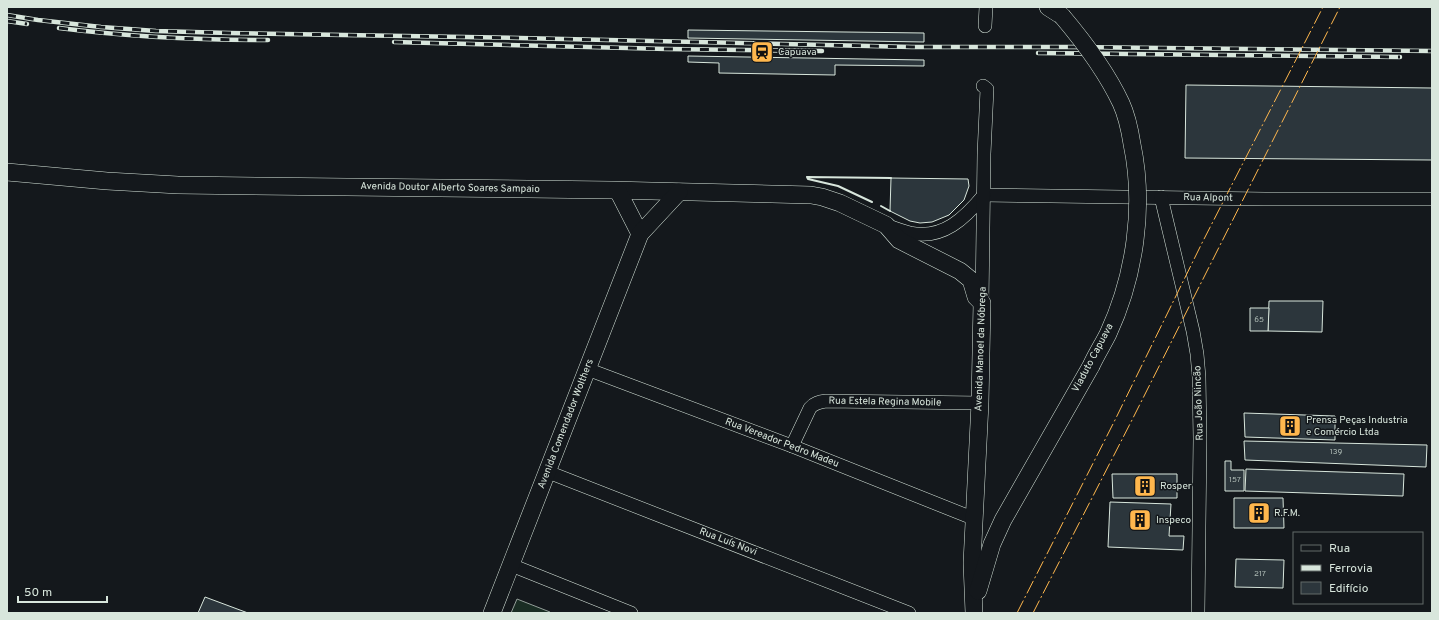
<svg xmlns="http://www.w3.org/2000/svg" width="1439" height="620" viewBox="0 0 1439 620" font-family="Overpass,sans-serif">
  <style>
    .park { fill: #1a2d24; stroke: #939e99 }
    .building { fill: #2c363c; stroke: #d8e6dc }
    .lines { fill: none; stroke-linecap: round; stroke-linejoin: round }
    .minor-casing { stroke: #d8e6dc; stroke-width: 14 }
    .major-casing { stroke: #d8e6dc; stroke-width: 18 }
    .minor { stroke: #14181c; stroke-width: 13 }
    .major { stroke: #14181c; stroke-width: 17 }
    .rail-casing { stroke: #d8e6dc; stroke-width: 4.5 }
    .rail { stroke: #14181c; stroke-width: 3; stroke-dasharray: 9; stroke-linecap: butt }
    .major-bridge-casing { stroke: #d8e6dc; stroke-width: 18; stroke-linecap: butt }
    .major-bridge { stroke: #14181c; stroke-width: 17 }
    .wall { stroke: #d8e6dc; stroke-width: 2 }
    .power { stroke: #ffb74d; stroke-width: 1; stroke-dasharray: 14 3 2 3; stroke-linecap: butt }
    .labels { text-anchor: middle; dominant-baseline: central; stroke-width: 3; stroke-linejoin: round; paint-order: stroke }
    .number-label { font-size: 8px; fill: #adbab4 }
    .poi-label { font-size: 10px; fill: #d8e6dc; stroke: #14181c; text-anchor: start }
    .street-label { font-size: 10px; fill: #d8e6dc; stroke: #14181c }
  </style>
  <rect width="100%" height="100%" fill="#14181c"/>
  <polygon class="park" points="517,599 550,612 550,613 511,613"/>
  <g class="building">
    <polygon points="688,30 924,33 924,42 688,38"/>
    <polygon points="688,56 924,60 924,66 835,65 835,75 719,73 719,63 688,62"/>
    <polygon points="1186,85 1432,88 1432,160 1185,158"/>
    <polygon points="891,178 968,179 969,186 964,200 949,215 932,222 920,223 910,221 890,211"/>
    <polygon points="1269,301 1323,301 1322,332 1268,331"/>
    <polygon points="1250,308 1269,308 1268,331 1250,331"/>
    <polygon points="1244,413 1335,416 1335,440 1245,437"/>
    <polygon points="1244,441 1427,445 1426,467 1245,460"/>
    <polygon points="1225,461 1231,461 1231,470 1244,470 1244,491 1225,491"/>
    <polygon points="1246,469 1404,474 1403,496 1245,491"/>
    <polygon points="1112,474 1177,474 1177,498 1113,498"/>
    <polygon points="1234,498 1283,498 1284,528 1234,528"/>
    <polygon points="1110,502 1171,504 1169,536 1184,536 1183,550 1108,547"/>
    <polygon points="1236,559 1284,560 1283,588 1235,587"/>
    <polygon points="205,597 248,613 198,613"/>
  </g>
  <g class="lines">
    <g class="minor-casing">
      <g id="minor">
        <polyline points="985,26 986,7"/>
        <polyline points="984,195 1265,199 1432,199"/>
        <polyline points="1161,197 1193,331 1197,354 1199,377 1200,439 1198,613"/>
        <path d="M886 225C894 228 902 231 910 233 943 240 965 218 984 195"/>
        <polyline points="982,303 984,154 987,89 983,86"/>
        <polyline points="587,369 792,446 975,519"/>
        <path d="M792 446 810 408C814 403 819 402 826 401L980 403"/>
        <polyline points="548,472 909,613"/>
        <polyline points="511,565 631,613"/>
      </g>
    </g>
    <g class="major-casing">
      <g id="major">
        <polyline points="1048,7 1062,16"/>
        <polyline points="7,172 107,181 178,185 611,190 811,195 822,197 840,203 886,225 899,240 960,271 971,280 976,297 982,303 980,403 972,563 974,613"/>
        <polyline points="618,191 640,234"/>
        <polyline points="978,591 992,544 1003,520 1091,366"/>
        <polyline points="492,613 640,234 679,192"/>
      </g>
    </g>
    <use href="#minor" class="minor"/>
    <use href="#major" class="major"/>
    <g class="rail-casing">
      <g id="rail">
        <polyline points="7,15 38,20 101,27 156,31 229,33 519,38 912,47 1073,47 1432,51"/>
        <polyline points="7,21 27,24"/>
        <path d="M59 28C130 37 197 40 268 40"/>
        <polyline points="394,42 667,49 822,51"/>
        <polyline points="1038,53 1400,57"/>
      </g>
    </g>
    <use href="#rail" class="rail"/>
    <g class="major-bridge-casing">
      <path id="major-bridge" d="M1062 16C1084 42 1106 71 1121 103 1127 116 1130 131 1132 144 1145 206 1135 276 1108 334 1103 344 1096 355 1091 366"/>
    </g>
    <use href="#major-bridge" class="major-bridge"/>
    <g class="wall">
      <polyline points="872,202 838,186 808,179 807,177 891,178"/>
      <polyline points="881,206 890,211"/>
    </g>
    <g class="power">
      <polyline points="1017,613 1114,422 1202,243 1323,7"/>
      <polyline points="1033,613 1132,420 1340,7"/>
    </g>
  </g>
  <defs>
    <g id="station-square" transform="scale(1.15)"><rect x="-9" y="-9" width="18" height="18" rx="4" fill="#ffb74d" stroke="#14181c"/><path d="M-3-6H3Q5-6 5-4V2Q5 4 3 4L4.5 6H3L1.5 4h-3L-3 6H-4.5L-3 4Q-5 4-5 2V-4Q-5-6-3-6ZM-3.5-4v3h7v-3ZM-3.5 1v1.5H-2V1ZM2 1v1.5H3.5V1Z" fill="#111"/></g>
    <g id="building-square" transform="scale(1.15)"><rect x="-9" y="-9" width="18" height="18" rx="4" fill="#ffb74d" stroke="#14181c"/><path d="M-4-6H4V6H1V3H-1V6H-4ZM-2.5-4.3h1.7v1.8h-1.7ZM.8-4.3h1.7v1.8H.8ZM-2.5-1h1.7V.8h-1.7ZM.8-1h1.7V.8H.8Z" fill="#111"/></g>
  </defs>
  <g fill-rule="evenodd">
    <use href="#station-square" x="762" y="52"/>
    <use href="#building-square" x="1290" y="426"/>
    <use href="#building-square" x="1145" y="486"/>
    <use href="#building-square" x="1259" y="513"/>
    <use href="#building-square" x="1140" y="520"/>
  </g>
  <g class="labels">
    <g class="number-label">
      <text x="1259" y="320">65</text>
      <text x="1336" y="452">139</text>
      <text x="1235" y="480">157</text>
      <text x="1260" y="574">217</text>
    </g>
    <g class="poi-label">
      <text x="778" y="52">Capuava</text>
      <text x="1306" y="420">Prensa Peças Industria<tspan x="1306" dy="12">e Comércio Ltda</tspan></text>
      <text x="1160" y="486">Rosper</text>
      <text x="1274" y="513">R.F.M.</text>
      <text x="1156" y="520">Inspeco</text>
    </g>
    <g class="street-label">
      <text transform="translate(450 188) rotate(1)">Avenida Doutor Alberto Soares Sampaio</text>
      <text transform="translate(1208 198) rotate(1)">Rua Alpont</text>
      <text transform="translate(981 349) rotate(-88)">Avenida Manoel da Nóbrega</text>
      <text transform="translate(1093 358) rotate(-62)">Viaduto Capuava</text>
      <text transform="translate(885 402) rotate(1)">Rua Estela Regina Mobile</text>
      <text transform="translate(1199 403) rotate(-92)">Rua João Nincão</text>
      <text transform="translate(566 424) rotate(-69)">Avenida Comendador Wolthers</text>
      <text transform="translate(782 443) rotate(21)">Rua Vereador Pedro Madeu</text>
      <text transform="translate(728 542) rotate(21)">Rua Luís Novi</text>
    </g>
  </g>
  <rect width="1439" height="620" fill="none" stroke="#d8e6dc" stroke-width="16"/>
  <rect x="1293" y="532" width="130" height="72" fill="#14181c" stroke="#626a69"/>
  <rect x="1301" y="545" width="20" height="6" fill="#14181c" stroke="#626a69"/>
  <text x="1329" y="552" font-size="12" fill="#d8e6dc">Rua</text>
  <rect x="1301" y="565" width="20" height="6" fill="#d8e6dc" stroke="#626a69"/>
  <text x="1329" y="572" font-size="12" fill="#d8e6dc">Ferrovia</text>
  <rect x="1301" y="582" width="20" height="12" fill="#2c363c" stroke="#626a69"/>
  <text x="1329" y="592" font-size="12" fill="#d8e6dc">Edifício</text>
  <path d="M18 596v6h89v-6" fill="none" stroke="#d8e6dc" stroke-width="2"/>
  <text x="24" y="596" font-size="12" fill="#d8e6dc" stroke="#14181c" stroke-width="3" paint-order="stroke">50 m</text>
</svg>
